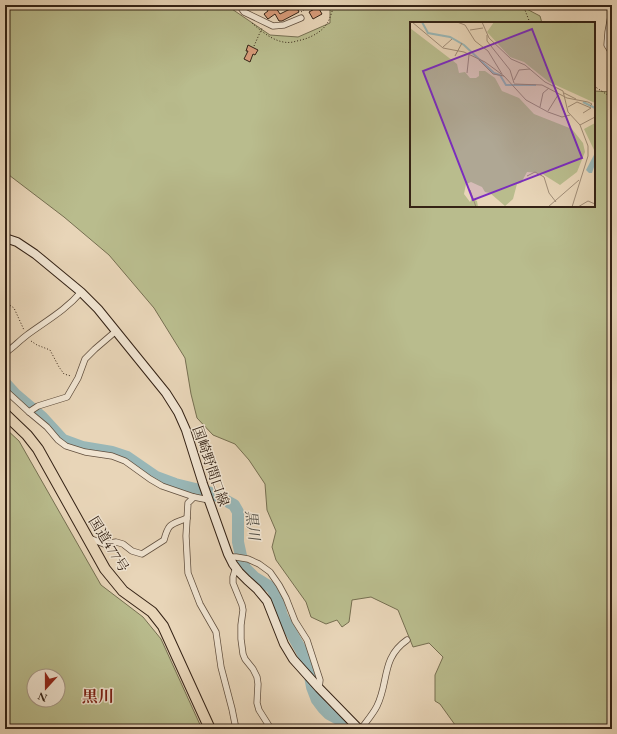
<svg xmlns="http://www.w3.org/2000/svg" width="617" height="734" viewBox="0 0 617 734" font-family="'EB Garamond','Noto Serif JP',serif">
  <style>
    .green { fill: #b9bc8d; stroke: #766f51; fill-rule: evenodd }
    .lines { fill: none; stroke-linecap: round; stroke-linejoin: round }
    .river { stroke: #99b7b7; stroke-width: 12 }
    .building { fill: #d69a78; stroke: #342215 }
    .street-casing { stroke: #614f3e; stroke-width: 7 }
    .secondary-casing { stroke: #342215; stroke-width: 10 }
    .highway-casing { stroke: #342215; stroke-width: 12 }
    .path { stroke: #342215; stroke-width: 1; stroke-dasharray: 1 2; stroke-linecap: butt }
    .street { stroke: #f0e4d1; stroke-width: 5.5 }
    .secondary { stroke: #f0e4d1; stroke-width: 8 }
    .highway { stroke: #e8d5b8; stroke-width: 10 }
    .labels { text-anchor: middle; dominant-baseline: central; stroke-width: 3; stroke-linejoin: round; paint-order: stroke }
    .street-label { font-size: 14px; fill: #342215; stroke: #f0e4d1 }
    .water-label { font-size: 15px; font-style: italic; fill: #524f46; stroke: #f0e4d1 }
    .quarter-label { font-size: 16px; font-weight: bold; fill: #7a1f14; stroke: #f0e4d1 }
    .inset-river { fill: none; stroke: #99b7b7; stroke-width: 2 }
    .inset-road { fill: none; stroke: #a08d77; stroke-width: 1 }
    .view { fill: #7b2cbf; fill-opacity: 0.15; stroke: #7b2cbf; stroke-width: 2 }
    .inset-edge { fill: none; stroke: #342215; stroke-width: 2 }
  </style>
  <rect width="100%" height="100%" fill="#e8d5b8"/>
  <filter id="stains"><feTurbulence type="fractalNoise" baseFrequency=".005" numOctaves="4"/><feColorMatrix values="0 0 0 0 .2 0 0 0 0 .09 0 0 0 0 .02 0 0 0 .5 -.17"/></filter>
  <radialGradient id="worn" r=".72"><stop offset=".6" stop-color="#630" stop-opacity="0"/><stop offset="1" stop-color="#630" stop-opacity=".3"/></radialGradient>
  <g class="green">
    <polygon points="5,5 227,5 229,7 270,35 298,37 330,23 330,5 519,5 540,16 542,23 411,23 411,206 594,206 594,91 612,92 612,729 458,729 440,704 435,701 435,675 443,657 429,643 413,647 398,610 371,597 352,600 349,622 342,627 337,620 326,624 311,617 306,602 276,560 272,547 276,531 267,510 265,484 249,460 235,444 213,435 197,418 191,394 185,358 154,308 109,255 64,217 5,172"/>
    <path d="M5 428 19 441 101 585 143 617 161 639 202 729H5ZM34 676H58V700H34Z"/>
  </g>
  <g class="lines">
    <polyline class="river" points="5,383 15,394 42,417 63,440 82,447 112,452 127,457 156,477 175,484 212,493 234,505 238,512 238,542 241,556 245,568 254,577 272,588 277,598 282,616 301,650 308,665 312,687 317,700 323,708 329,714 342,721 347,725 348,729"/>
  </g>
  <g class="building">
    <polygon points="265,5 274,5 280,14 296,6 299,12 282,21 279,21 275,14 268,19 267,18 264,14 268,11"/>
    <polygon points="318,7 322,14 313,19 309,12"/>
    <polygon points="248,45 258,50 255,55 253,54 250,62 244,59 248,51 246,51"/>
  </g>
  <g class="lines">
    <g class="street-casing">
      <g id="street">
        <polyline points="239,5 244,12 273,26 284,25 301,18"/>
        <polyline points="612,10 608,32 607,45 612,53"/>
        <path d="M5 353C13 348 19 341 27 335 46 321 66 310 81 292"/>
        <polyline points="5,390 29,412 47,427 58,440 66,446 85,452 112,456 125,461 150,479 162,486 194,497"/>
        <polyline points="29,412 38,406 67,397 78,378 85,359 95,349 116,331"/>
        <polyline points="209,500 194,497 188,503 186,536 188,573 200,604 216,632 221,667 232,709 236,729"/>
        <path d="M89 538 104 544 116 542 123 544 132 551 142 554 164 540C169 522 171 525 187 518"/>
        <polyline points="230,557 236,557 248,559 259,564 270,572 279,585 286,598 295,621 307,640 320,680 319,688"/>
        <polyline points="236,567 233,577 233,583 242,605 243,610 241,625 241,639 243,654 245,659 253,669 257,677 258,684 257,703 259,710 271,729"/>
        <path d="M361 729C366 722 373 714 377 706 389 682 381 658 407 640"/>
      </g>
    </g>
    <g class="secondary-casing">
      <polyline id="secondary" points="5,238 17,242 35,254 81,292 98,309 166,393 178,412 186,430 203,484 228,554 233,564 239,572 247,580 257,589 267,601 284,644 293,659 319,688 359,729"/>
    </g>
    <g class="highway-casing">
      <polyline id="highway" points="5,414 27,435 38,449 105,569 123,591 152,612 163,626 210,729"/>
    </g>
    <g class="path">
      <polyline points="523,5 530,23"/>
      <polyline points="301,12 310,5"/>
      <path d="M252 23C263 33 278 45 293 42 297 41 301 40 305 39 313 36 321 32 326 25 330 20 332 11 334 5"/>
      <polyline points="254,46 262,28"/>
      <polyline points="594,86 612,98"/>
      <polyline points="5,302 14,308 24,330"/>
      <polyline points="31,341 37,345 50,350 59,367 64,374 71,376"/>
    </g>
    <use href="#street" class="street"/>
    <use href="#secondary" class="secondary"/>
    <use href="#highway" class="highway"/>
  </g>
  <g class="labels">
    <g class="street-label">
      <text transform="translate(211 466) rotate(71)">国崎野間口線</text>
      <text transform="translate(109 544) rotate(58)">国道477号</text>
    </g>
    <g class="water-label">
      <text transform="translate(253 525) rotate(83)">黒川</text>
    </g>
    <g class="quarter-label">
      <text x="98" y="696">黒川</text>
    </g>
  </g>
  <g transform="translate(410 22)">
    <rect width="185" height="185" fill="#e8d5b8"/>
    <path d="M84 0H185V81L139 60 114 40 100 35 77 10ZM0 6 47 42 49 51 55 50 60 56H66L69 54V49H75L85 56 92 69 109 76 124 92 162 107 173 121 175 130 167 150 150 163 131 151 117 150 111 161 107 162 103 177 95 184 80 171 75 170 72 165 61 160 56 162 54 172 60 180 62 176 67 179 68 185H0ZM185 101V130L174 107Z" fill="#b9bc8d"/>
    <path d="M185 131V142L182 151H179L176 148Z" fill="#99b7b7"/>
    <path class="inset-river" d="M12 0 18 11 40 15 54 23 84 51 90 53 96 63H126M173 80 185 86"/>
    <path class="inset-road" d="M2 0 33 26 54 30 75 40 94 54 116 78 138 90 152 95 160 93M47 0 55 3 65 19 78 29 92 52M72 0 79 16 101 37 115 43 135 60 153 69 158 90 170 103 178 124V134L162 185M60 8 73 6M77 13V19L100 48 104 61M33 25 42 17M45 34 52 21M69 38 83 52 94 54M57 51 59 33M104 58 109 48 120 47M104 62 132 63 157 76 178 80 182 82 180 84M154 71 166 77M130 85 133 71 139 66M158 85 167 80 181 86 173 91M138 89 148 73M170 103 185 95M117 154 125 150 134 155 139 171 146 180M60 168 66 185M138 185 169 158M168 185 178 179 185 182"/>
    <path class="view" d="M122 7 172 136 63 178 13 49Z"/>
    <rect width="185" height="185" class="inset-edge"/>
  </g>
  <rect width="617" height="734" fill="none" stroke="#e8d5b8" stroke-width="20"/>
  <rect x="6" y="6" width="605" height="722" fill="none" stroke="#342215" stroke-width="2"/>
  <rect x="10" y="10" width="597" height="714" fill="none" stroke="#342215"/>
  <g transform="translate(46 688) rotate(201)"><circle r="19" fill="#f0e4d1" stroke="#a59686"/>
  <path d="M0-3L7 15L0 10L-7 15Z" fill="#8f2418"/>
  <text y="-6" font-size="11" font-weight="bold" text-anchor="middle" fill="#342215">N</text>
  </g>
  <rect width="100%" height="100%" filter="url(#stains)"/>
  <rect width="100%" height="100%" fill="url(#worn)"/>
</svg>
